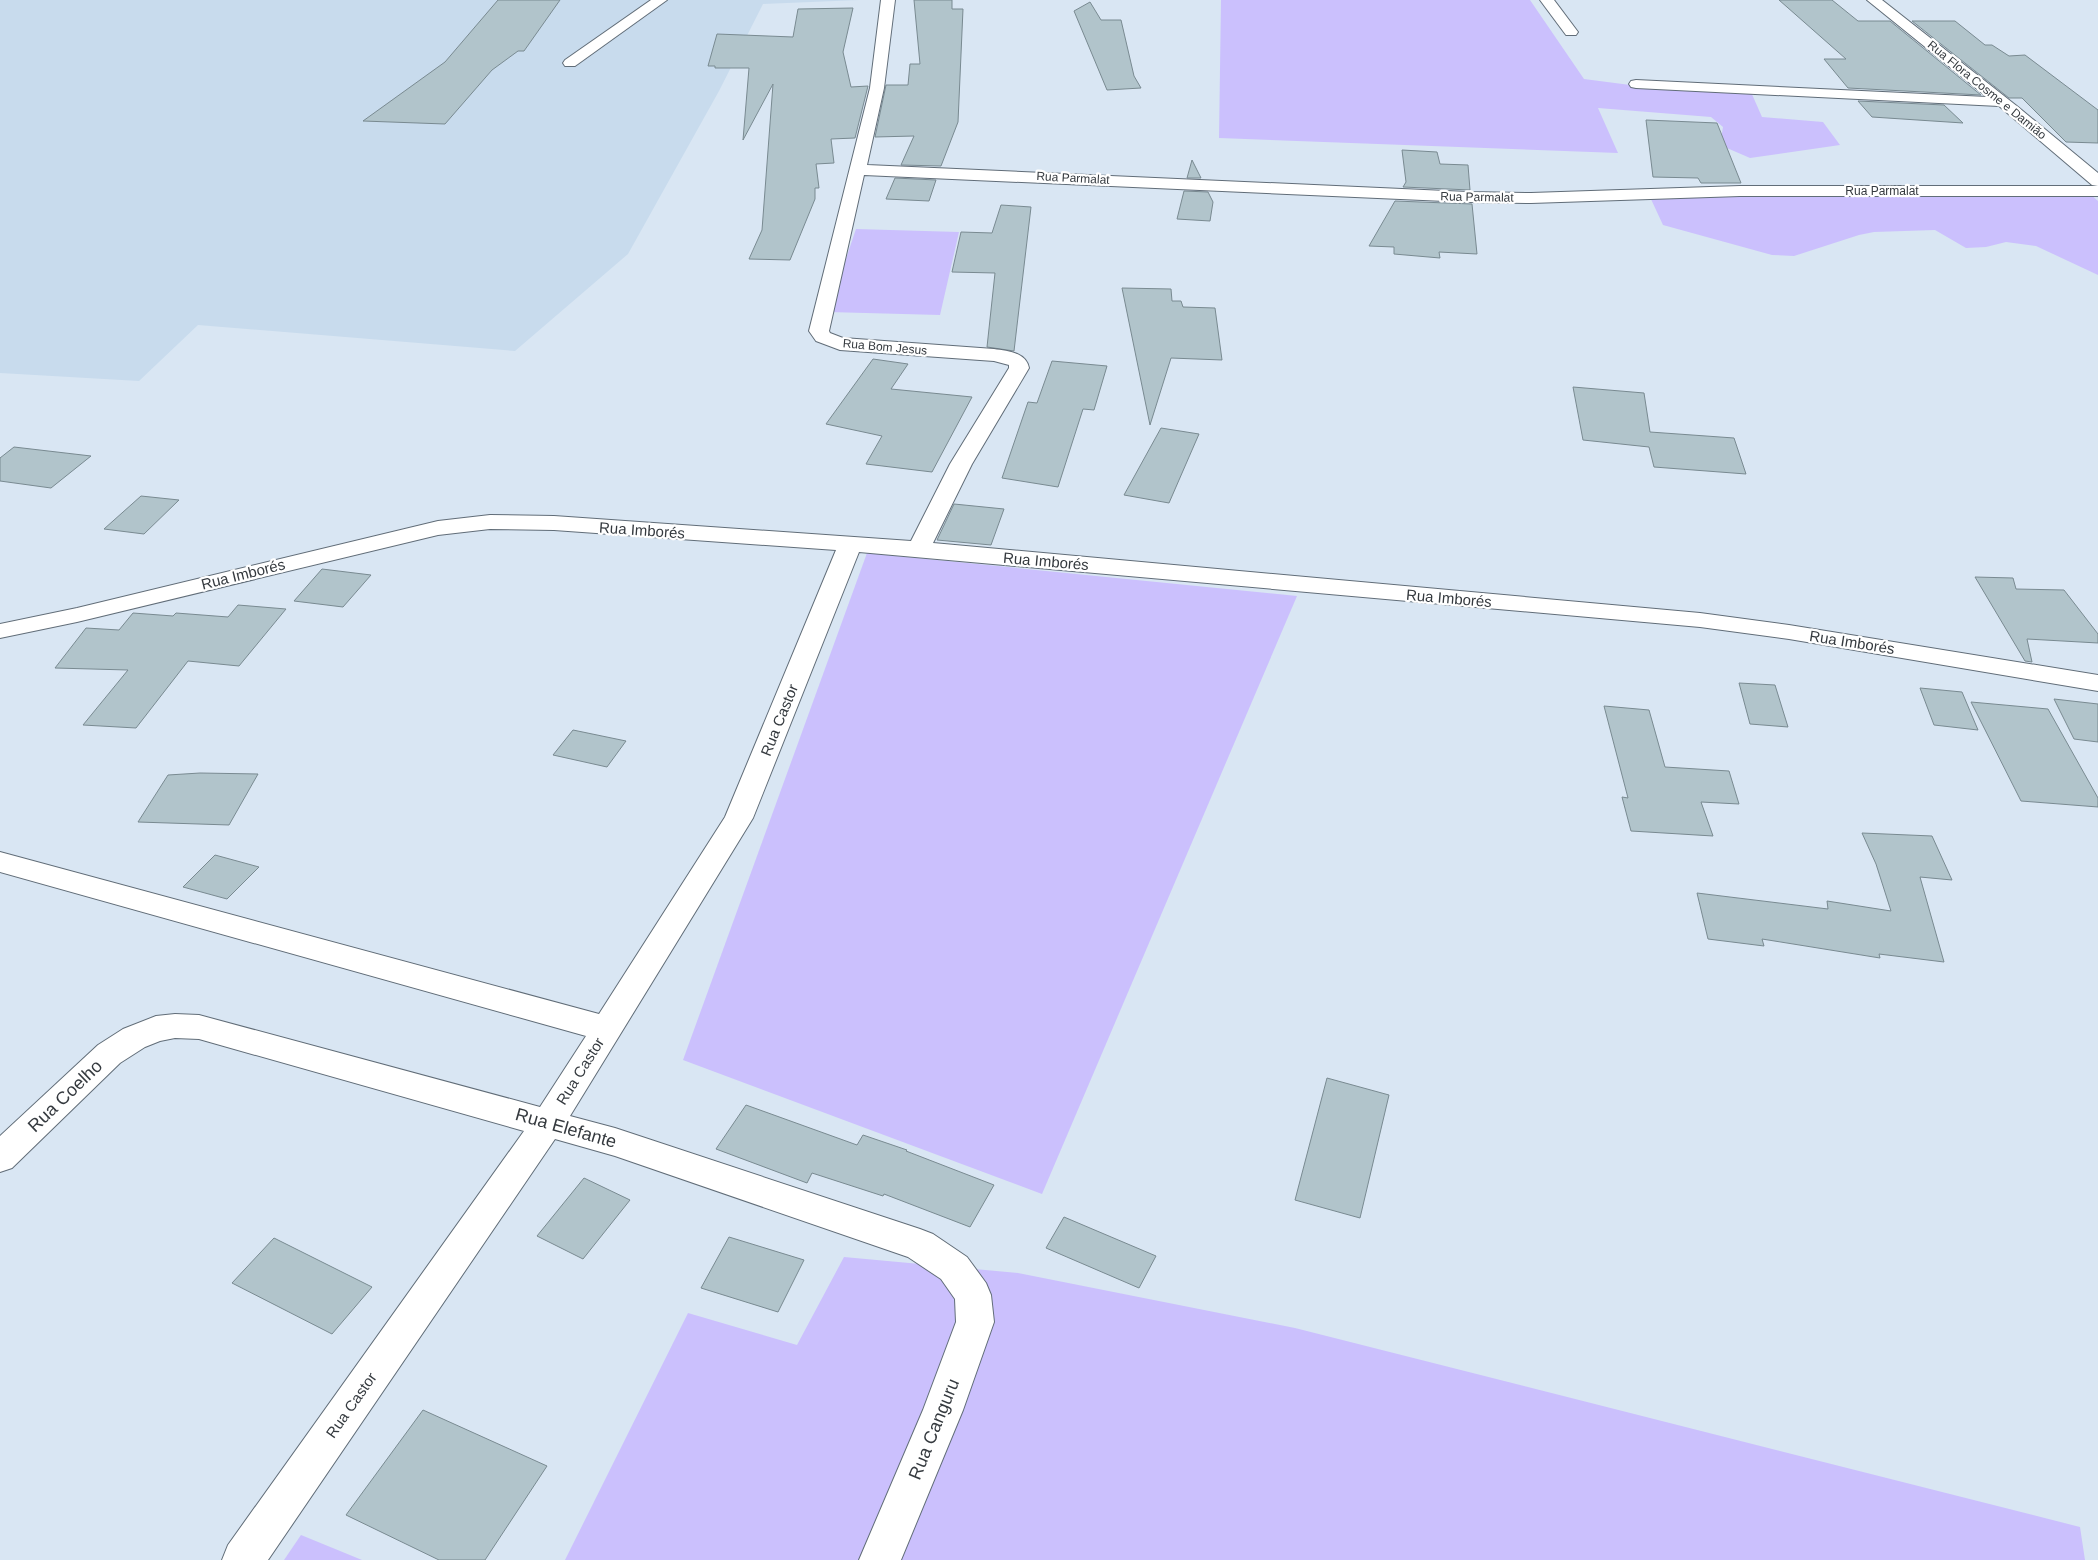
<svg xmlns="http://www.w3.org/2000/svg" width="2098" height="1560" viewBox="0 0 2098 1560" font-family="Arial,sans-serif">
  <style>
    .built { fill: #c8dbed }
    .green { fill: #cbc0fd }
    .building { fill: #b1c4cb; stroke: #798a91 }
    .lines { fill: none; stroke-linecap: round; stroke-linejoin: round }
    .minor-casing { stroke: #616d78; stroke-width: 2 }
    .minor { fill: #fff; fill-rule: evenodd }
    .labels { text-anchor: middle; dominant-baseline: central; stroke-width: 4.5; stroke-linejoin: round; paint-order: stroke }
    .far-street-label { font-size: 12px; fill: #353a3f; stroke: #fff }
    .street-label { font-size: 15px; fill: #353a3f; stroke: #fff }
    .near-street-label { font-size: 18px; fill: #353a3f; stroke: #fff }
  </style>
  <rect width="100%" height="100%" fill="#d9e6f3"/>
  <polygon class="built" points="0,0 859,0 763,4 719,91 628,254 515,351 198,325 139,381 0,373"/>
  <g class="green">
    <polygon points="1221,0 1530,0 1584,79 1638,86 1751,92 1762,117 1823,122 1840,145 1750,158 1720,145 1723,127 1711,117 1598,108 1618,153 1219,138"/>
    <polygon points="1847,193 2090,194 2098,201 2098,275 2036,246 2006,242 1986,247 1966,248 1935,230 1874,232 1859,235 1794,256 1772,255 1663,225 1650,197"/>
    <polygon points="856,229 959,232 940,315 828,312"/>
    <polygon points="867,553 1297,596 1042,1194 683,1060"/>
    <polygon points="844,1257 1018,1273 1295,1328 2080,1527 2085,1560 565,1560 688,1313 797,1345"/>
    <polygon points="301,1535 362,1560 284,1560"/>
  </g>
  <g class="building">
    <polygon points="498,0 560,0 524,51 518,51 492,70 445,124 363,121 445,62"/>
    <polygon points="914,0 952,0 952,9 963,9 958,122 941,166 901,165 914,136 875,137 886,85 908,85 910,64 920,64"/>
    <polygon points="1779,0 1832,0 1858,21 1890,21 1981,95 1848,88 1824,59 1846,59"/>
    <polygon points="1090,2 1101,20 1121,20 1134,76 1141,88 1107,90 1074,11"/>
    <polygon points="853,8 843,52 851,87 868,86 855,138 831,139 834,163 816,164 819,188 815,188 815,199 790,260 749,259 762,230 773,84 743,140 749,68 715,68 715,66 708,66 717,34 793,37 798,9"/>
    <polygon points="1912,21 1955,21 1985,45 1992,45 2009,56 2025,55 2098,110 2098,143 2066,142 2022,98 2009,98"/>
    <polygon points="1858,101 1944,105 1963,123 1872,117"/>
    <polygon points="1646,120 1717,123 1741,183 1701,183 1698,178 1653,177"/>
    <polygon points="1402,150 1437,152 1440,164 1468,165 1470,190 1403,187 1406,182"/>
    <polygon points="1192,160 1201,178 1187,178"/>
    <polygon points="895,178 936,180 929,201 886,199"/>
    <polygon points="1184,191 1208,192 1213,202 1210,221 1177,219"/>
    <polygon points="1395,201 1472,204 1477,254 1439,252 1440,258 1394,254 1394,247 1369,246"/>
    <polygon points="1001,205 1031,207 1014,351 987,347 995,273 952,272 961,232 992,233"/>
    <polygon points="1122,288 1171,289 1172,301 1181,301 1183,307 1215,308 1222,360 1171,358 1150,425"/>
    <polygon points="873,359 908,364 891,389 972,397 932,472 866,464 882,436 826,424"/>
    <polygon points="1052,361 1107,366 1094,410 1083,409 1058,487 1002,478 1028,402 1037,403"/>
    <polygon points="1573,387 1644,393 1650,432 1734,438 1746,474 1654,467 1649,447 1583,440"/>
    <polygon points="1161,428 1199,434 1169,503 1124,495"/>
    <polygon points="14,447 91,456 51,488 0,481 0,458"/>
    <polygon points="141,496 179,500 144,534 104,529"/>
    <polygon points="954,504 1004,509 991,545 937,540"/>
    <polygon points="322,569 371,575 343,607 294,601"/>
    <polygon points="1975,577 2013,578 2016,589 2064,590 2098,634 2098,643 2027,639 2032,662 2025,661"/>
    <polygon points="238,605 286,609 239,666 188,661 136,728 83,725 128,670 55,668 86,628 119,630 133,613 173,616 176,613 228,617"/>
    <polygon points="1739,683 1775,685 1788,727 1750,724"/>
    <polygon points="1920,688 1962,692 1978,730 1934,725"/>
    <polygon points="2054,699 2098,704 2098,742 2074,739"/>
    <polygon points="1971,702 2048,709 2098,798 2098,807 2021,801"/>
    <polygon points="1604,706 1649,710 1665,767 1729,771 1739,804 1701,802 1713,836 1631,831 1622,797 1628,798"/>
    <polygon points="573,730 626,741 607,767 553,755"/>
    <polygon points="200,773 258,774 229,825 138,822 168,775"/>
    <polygon points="1862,833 1932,836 1952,880 1920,877 1944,962 1879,954 1880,958 1762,939 1764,946 1708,939 1697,893 1828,909 1827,901 1891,911 1876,864"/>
    <polygon points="215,855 259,867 227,899 183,887"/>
    <polygon points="1327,1078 1389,1095 1360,1218 1295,1200"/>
    <polygon points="746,1105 857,1145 863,1135 907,1150 906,1151 994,1185 970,1227 884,1194 883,1196 812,1173 807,1183 716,1149"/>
    <polygon points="584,1178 630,1200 583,1259 537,1236"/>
    <polygon points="1064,1217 1156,1256 1139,1288 1046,1248"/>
    <polygon points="729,1237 804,1260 778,1312 701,1288"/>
    <polygon points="274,1238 372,1287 332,1334 232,1283"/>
    <polygon points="423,1410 547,1466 485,1560 439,1560 346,1515"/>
  </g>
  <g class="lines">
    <g class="minor-casing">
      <g id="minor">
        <polygon points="651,0 667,0 575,66 565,66 563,63 565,60"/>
        <path d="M881 0H895L884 88 867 165 1468 192 1531 193 1740 186H2098V196H1740L1531 203 1468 202 864 175 829 331 830 333 843 338 994 349C1007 351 1026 352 1029 368L972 464 933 543 1700 613 1789 625 2098 675V691L1789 639 1700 627 859 552 753 818 570 1116 615 1128 920 1229 933 1234 967 1257 986 1283 991 1295 994 1322 963 1410 901 1560H859L923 1410 956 1322 955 1299 941 1279 908 1257 615 1156 555 1139 268 1560H222L228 1545 524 1131 199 1039 175 1038 160 1041 145 1047 120 1063 12 1168 0 1172V1136L98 1045 123 1029 156 1016 175 1014 199 1015 540 1107 586 1036 0 872V852L599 1014 725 817 836 550 554 530 490 529 438 535 77 622 0 638V624L77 608 438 521 490 515 554 516 911 541 950 464 1009 368V365L994 361 840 350 816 341 809 331 870 88Z"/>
        <polygon points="1540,0 1554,0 1578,32 1576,35 1566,35"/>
        <polygon points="1867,0 1882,0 2018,107 2098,173 2098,186 2092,185 1999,106 1636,88 1631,87 1629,84 1631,81 1636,80 1987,97"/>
      </g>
    </g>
    <use href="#minor" class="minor"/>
  </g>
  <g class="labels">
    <g class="far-street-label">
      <text transform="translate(1987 90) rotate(39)">Rua Flora Cosme e Damião</text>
      <text transform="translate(1073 178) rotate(3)">Rua Parmalat</text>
      <text x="1882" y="191">Rua Parmalat</text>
      <text transform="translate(1477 197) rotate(1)">Rua Parmalat</text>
      <text transform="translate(885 347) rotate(5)">Rua Bom Jesus</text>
    </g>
    <g class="street-label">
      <text transform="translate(642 530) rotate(4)">Rua Imborés</text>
      <text transform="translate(1046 561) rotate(5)">Rua Imborés</text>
      <text transform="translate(243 574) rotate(-14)">Rua Imborés</text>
      <text transform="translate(1449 598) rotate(5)">Rua Imborés</text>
      <text transform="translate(1852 642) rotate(9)">Rua Imborés</text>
      <text transform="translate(779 720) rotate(-68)">Rua Castor</text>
      <text transform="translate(580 1071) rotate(-58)">Rua Castor</text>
      <text transform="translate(351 1405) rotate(-55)">Rua Castor</text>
    </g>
    <g class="near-street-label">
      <text transform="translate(65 1096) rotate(-44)">Rua Coelho</text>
      <text transform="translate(566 1128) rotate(16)">Rua Elefante</text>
      <text transform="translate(934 1429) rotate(-68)">Rua Canguru</text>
    </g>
  </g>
</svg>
